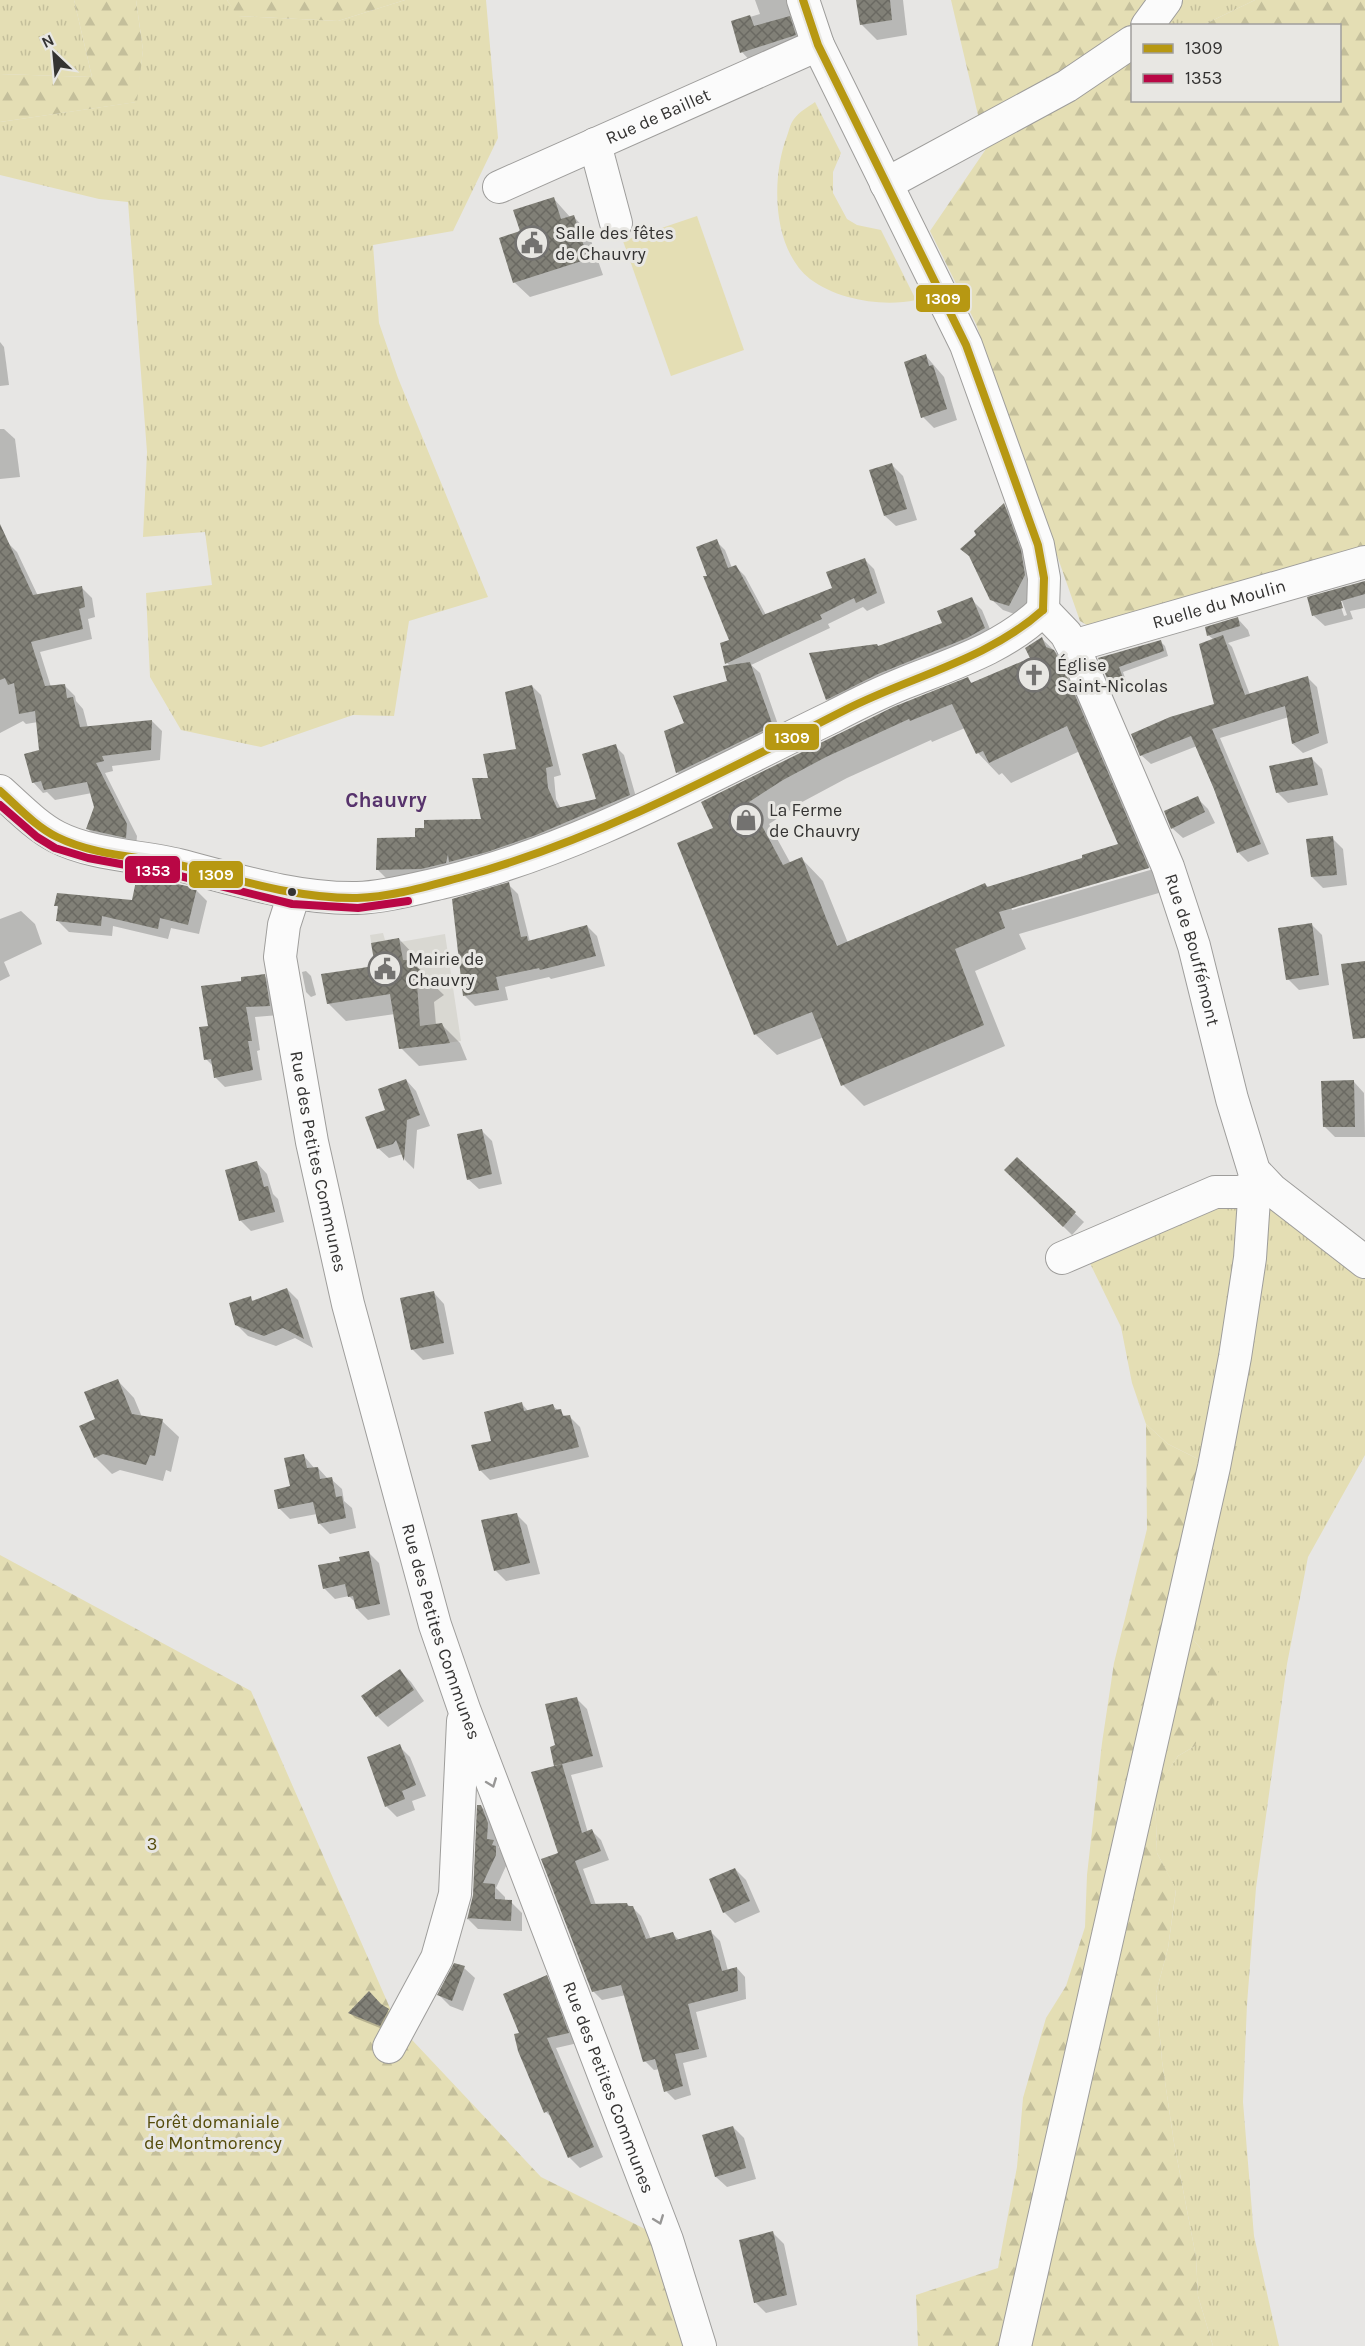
<svg xmlns="http://www.w3.org/2000/svg" width="1365" height="2346" viewBox="0 0 1365 2346" font-family="Karla,sans-serif">
  <style>
    .built { fill: #d9d8d2 }
    .grass { fill: url(#grass-tufts) }
    .forest { fill: url(#forest-firs) }
    .park { fill: #e4deb4 }
    .shadow { fill: #0003; fill-rule: evenodd }
    .building { fill: url(#building-cross-hatch); fill-rule: evenodd }
    .lines { fill: none; stroke-linecap: round; stroke-linejoin: round }
    .minor-casing { stroke: #9e9d9b; stroke-width: 34 }
    .minor { stroke: #fbfbfb; stroke-width: 32 }
    .bus-1-casing { stroke: #e8e7e3; stroke-width: 12 }
    .bus-2-casing { stroke: #e8e7e3; stroke-width: 12 }
    .bus-1 { stroke: #b79812; stroke-width: 8 }
    .bus-2 { stroke: #b90745; stroke-width: 8 }
    .oneway { stroke: #989796 }
    .bus-dot { fill: #343332; stroke: #e8e7e3; stroke-width: 2 }
    .labels { text-anchor: middle; dominant-baseline: central; stroke-width: 6; stroke-linejoin: round; paint-order: stroke }
    .street-label { font-size: 18px; fill: #343332; stroke: #e8e7e3 }
    .poi-label { font-size: 18px; fill: #343332; stroke: #e8e7e3; text-anchor: start }
    .park-label { font-size: 18px; fill: #544b0a; stroke: #e8e7e3 }
    .quarter-label { font-size: 21px; font-weight: bold; fill: #57336c; stroke: #e8e7e3 }
    .line-badge { stroke: #e8e7e3; stroke-width: 2 }
    .badge-label { font-size: 16px; text-anchor: middle; font-weight: bold; fill: #fff }
  </style>
  <defs>
    <pattern id="grass-tufts" width="24" height="20" patternUnits="userSpaceOnUse" patternTransform="scale(1.5)"><rect width="24" height="20" fill="#e4deb4"/><path d="M3 7l-1-3M5 7V3M7 7l1-3M15 17l-1-3M17 17v-4M19 17l1-3" fill="none" stroke="#c4bf9b"/></pattern>
    <pattern id="forest-firs" width="22" height="20" patternUnits="userSpaceOnUse" patternTransform="scale(1.5)"><rect width="22" height="20" fill="#e4deb4"/><path d="M5 1l3.5 6h-7zM16 11l3.5 6h-7z" fill="#c4bf9b"/></pattern>
    <pattern id="building-cross-hatch" width="8" height="8" patternUnits="userSpaceOnUse" patternTransform="scale(1.5)"><rect width="8" height="8" fill="#818077"/><path d="M0 0l8 8M0 8l8-8" fill="none" stroke="#6a6962"/></pattern>
  </defs>
  <rect width="100%" height="100%" fill="#e7e6e4"/>
  <polygon class="built" points="383,933 385,940 399,938 400,942 445,934 461,1041 399,1049 390,994 368,998 363,967 375,966 370,935"/>
  <g class="grass">
    <polygon points="0,0 74,0 92,77 0,74"/>
    <polygon points="136,0 227,0 238,16 338,21 405,0 486,0 498,138 453,231 373,245 379,323 398,378 488,597 409,621 394,716 353,715 261,747 181,730 150,677 146,593 212,585 205,532 143,537 147,452 128,202 99,199 0,175 0,122 136,102 143,50"/>
    <polygon points="1159,0 1255,0 1203,25 1143,26"/>
    <path d="M815 102 841 153 833 172V193L847 219 857 225 881 230 916 300C883 307 838 300 810 279 772 249 771 178 787 136 789 131 790 124 794 119 799 112 808 107 815 102Z"/>
    <polygon points="1256,1181 1365,1264 1365,1455 1308,1557 1287,1664 1256,1888 1247,2004 1243,2102 1254,2236 1279,2346 1213,2346 1198,2296 1196,2257 1174,2143 1162,2061 1156,1993 1168,1948 1176,1890 1157,1853 1155,1791 1178,1756 1195,1746 1202,1650 1190,1636 1214,1467 1168,1444 1146,1424 1132,1383 1121,1327 1083,1249"/>
  </g>
  <g class="forest">
    <polygon points="74,0 136,0 143,50 137,102 0,122 0,74 92,77"/>
    <polygon points="227,0 405,0 338,21 237,16"/>
    <polygon points="951,0 1159,0 1132,44 1132,100 1340,100 1340,26 1203,25 1255,0 1365,0 1365,562 1106,636 1080,621 976,324 930,231 986,149"/>
    <polygon points="1146,1424 1168,1444 1214,1467 1190,1636 1202,1650 1218,1648 1218,1691 1195,1746 1178,1756 1155,1792 1157,1853 1176,1889 1168,1948 1156,1993 1162,2061 1174,2143 1196,2257 1198,2296 1213,2346 918,2346 916,2295 998,2268 1017,2167 1023,2098 1046,2018 1066,1986 1085,1927 1087,1875 1102,1743 1114,1663 1147,1529"/>
    <polygon points="0,1555 251,1691 397,2024 541,2177 667,2240 700,2346 0,2346"/>
  </g>
  <polygon class="park" points="697,216 744,350 671,376 623,241"/>
  <g class="shadow">
    <polygon points="755,0 792,0 807,47 753,64 742,52 733,22 760,14"/>
    <polygon points="858,0 903,0 907,35 877,40 861,24"/>
    <polygon points="554,199 570,217 573,216 588,232 603,275 530,297 514,282 521,232"/>
    <polygon points="0,342 4,347 9,385 0,386"/>
    <polygon points="926,356 944,377 957,420 934,428 923,417 906,363"/>
    <polygon points="0,429 4,429 15,439 20,477 0,479"/>
    <polygon points="892,465 903,476 917,520 896,526 885,516"/>
    <polygon points="1004,506 1014,516 1035,586 1020,616 1003,610 991,599"/>
    <polygon points="0,527 6,541 17,552 38,596 82,588 92,598 95,617 88,619 92,639 40,652 51,687 64,685 75,696 76,701 83,709 88,728 152,721 162,731 160,760 112,766 113,771 105,773 137,836 136,847 98,839 87,828 96,807 92,793 55,800 47,792 43,793 33,782 41,751 38,722 26,724 23,721 0,733"/>
    <polygon points="716,541 725,550 732,568 736,567 745,576 766,615 834,589 865,560 874,569 885,603 867,611 863,607 828,624 830,628 751,665 760,673 782,736 687,782 677,772 686,724 729,683 730,666 727,663 731,641 710,577"/>
    <path d="M1365 582V608L1350 611 1353 619 1325 626 1314 616 1309 598ZM1339 601H1342L1347 615 1344 616Z"/>
    <polygon points="971,599 982,610 994,639 838,710 827,699 878,647 944,624"/>
    <polygon points="1238,619 1248,630 1250,636 1228,643 1232,647 1250,695 1308,678 1317,687 1328,743 1303,753 1293,744 1289,717 1220,738 1269,854 1248,862 1239,853 1197,746 1151,764 1141,755 1216,705 1214,640 1208,635"/>
    <path d="M1042 639 1064 660 1169 890 1019 934 1026 949 975 971 1005 1046 864 1106 843 1085 824 1037 777 1055 755 1034 715 828 703 802 968 679 973 684 1032 659ZM965 728 978 753 999 775 1002 773 1011 783 1080 751 1120 845 1083 860 989 888 985 884 848 943 823 881 802 859 791 864 769 824 804 801 847 778 931 740 932 742ZM1156 865 1157 868 1012 910 1011 907Z"/>
    <polygon points="1160,641 1165,646 1168,656 1123,672 1128,687 1117,692 1112,687 1100,659"/>
    <polygon points="532,686 541,695 561,775 554,777 556,799 561,809 598,800 615,746 624,755 638,804 431,877 386,878 378,870 416,838 483,820 490,780 518,751"/>
    <polygon points="1311,758 1322,769 1328,795 1288,803 1277,792"/>
    <polygon points="1197,798 1208,809 1215,823 1183,838 1172,828"/>
    <polygon points="1332,838 1343,849 1347,885 1323,888 1312,877"/>
    <polygon points="508,884 518,894 530,942 587,926 597,936 605,966 551,979 549,977 505,987 508,1000 475,1006 465,996 454,900"/>
    <polygon points="196,890 207,901 199,934 171,928 168,939 113,926 112,936 69,932 58,921 59,908 56,905 133,901"/>
    <polygon points="21,911 35,924 42,944 4,962 10,976 0,981 0,919"/>
    <polygon points="1311,924 1322,935 1329,985 1299,990 1288,979"/>
    <polygon points="399,939 416,957 419,971 444,995 434,1002 436,1025 442,1025 460,1043 467,1060 419,1066 401,1048 395,1014 346,1021 328,1003 377,967"/>
    <polygon points="306,971 311,976 316,995 311,997 306,992 302,972"/>
    <polygon points="264,976 274,985 279,1015 255,1017 260,1050 257,1051 262,1080 225,1087 215,1077 214,1067 206,1059 209,1027 242,982"/>
    <polygon points="406,1080 416,1091 430,1126 417,1130 414,1169 405,1160 403,1154 389,1158 378,1148 387,1111"/>
    <polygon points="1354,1082 1364,1093 1365,1137 1335,1137 1324,1126"/>
    <polygon points="482,1131 492,1141 502,1184 479,1189 468,1179"/>
    <polygon points="1017,1159 1084,1222 1072,1235 1006,1170"/>
    <polygon points="257,1163 267,1174 273,1194 278,1199 284,1222 251,1231 240,1220"/>
    <polygon points="287,1289 298,1300 313,1348 295,1338 276,1346 248,1336 237,1325 250,1298 254,1302"/>
    <polygon points="434,1293 444,1304 454,1354 423,1360 412,1349"/>
    <polygon points="118,1381 134,1398 142,1417 162,1421 179,1437 171,1472 166,1470 163,1481 120,1470 112,1474 95,1457 97,1420"/>
    <polygon points="522,1404 529,1412 553,1406 566,1417 569,1416 580,1427 589,1457 490,1480 480,1470 493,1442"/>
    <polygon points="304,1456 315,1469 318,1468 328,1479 331,1479 342,1489 344,1501 352,1508 356,1528 330,1534 319,1523 317,1514 290,1519 279,1508 291,1487"/>
    <polygon points="516,1514 527,1525 540,1574 506,1581 495,1570"/>
    <polygon points="368,1552 379,1563 390,1615 368,1620 357,1609 356,1603 349,1596 335,1599 324,1588 342,1562"/>
    <polygon points="400,1671 411,1682 424,1701 388,1727 377,1716 363,1697"/>
    <polygon points="577,1699 587,1709 603,1767 571,1775 588,1833 592,1831 601,1840 609,1860 583,1869 596,1905 626,1904 632,1907 641,1916 651,1939 673,1934 679,1940 711,1932 720,1941 728,1971 737,1968 745,1977 746,1999 696,2012 707,2057 683,2063 691,2095 675,2100 666,2091 660,2069 654,2070 645,2061 626,1995 602,2000 593,1991 560,1854 558,1767 556,1765 557,1746"/>
    <polygon points="399,1746 410,1757 426,1796 412,1801 415,1810 397,1817 386,1806"/>
    <polygon points="481,1806 492,1817 499,1835 498,1847 506,1859 506,1866 496,1888 505,1897 505,1901 511,1902 522,1913 522,1931 478,1929 468,1919 474,1895"/>
    <polygon points="735,1869 746,1880 760,1912 735,1923 724,1912"/>
    <polygon points="464,1968 475,1978 463,2011 450,2006 439,1995"/>
    <polygon points="546,1977 556,1987 578,2043 556,2048 603,2157 580,2168 570,2158 553,2119 546,2112"/>
    <polygon points="380,2005 393,2015 385,2030 355,2018 350,2013"/>
    <polygon points="733,2127 744,2138 756,2179 727,2187 716,2177"/>
    <polygon points="773,2233 784,2244 797,2305 766,2313 755,2302"/>
  </g>
  <g class="building">
    <polygon points="856,0 890,0 892,20 860,25"/>
    <polygon points="750,15 754,26 790,16 796,35 740,53 731,21"/>
    <polygon points="554,197 561,219 574,215 588,259 513,283 499,238 520,231 513,210"/>
    <polygon points="926,354 929,366 933,365 947,409 921,418 904,362"/>
    <polygon points="892,463 907,509 884,516 869,470"/>
    <polygon points="1004,503 1021,550 1025,575 1009,606 990,600 969,556 960,549 976,535 974,531"/>
    <polygon points="0,524 33,595 82,586 85,607 79,609 83,629 31,642 45,686 65,684 67,698 73,697 80,727 152,720 151,750 102,756 104,761 96,763 127,824 126,838 86,829 94,807 87,782 44,790 41,781 32,783 24,754 39,750 35,711 19,714 14,683 8,685 5,678 0,680"/>
    <polygon points="717,539 728,568 736,565 763,615 832,588 826,572 865,558 877,593 856,603 854,598 820,615 822,619 725,664 720,643 729,640 703,576 707,576 696,547"/>
    <polygon points="1365,581 1365,594 1341,601 1343,608 1312,616 1307,597"/>
    <polygon points="972,597 985,628 967,638 878,674 826,700 809,653 877,644 878,646 904,637 942,623 937,611"/>
    <polygon points="1238,617 1240,626 1207,636 1205,627"/>
    <polygon points="1223,635 1245,695 1308,676 1319,733 1292,744 1285,706 1212,729 1261,844 1237,853 1214,789 1191,736 1140,756 1131,734 1170,717 1214,704 1199,644"/>
    <path d="M1042 637 1046 647 1054 650 1062 665 1149 868 999 912 1005 928 955 949 984 1025 841 1086 812 1012 754 1035 677 843 713 828 701 802 893 707 968 677 971 683 1030 658 1025 648ZM952 704 976 754 983 751 989 763 1067 726 1118 844 1082 855V858L987 887 985 883 837 946 802 857 783 865 749 802 783 780 826 757 909 719 910 721Z"/>
    <polygon points="1161,640 1164,651 1119,667 1124,681 1111,687 1098,658"/>
    <polygon points="750,662 773,726 676,773 664,731 684,723 673,696 727,681 723,666"/>
    <polygon points="532,685 553,766 546,768 548,788 557,808 596,799 582,754 616,744 630,795 536,835 487,852 449,862 448,854 446,863 421,869 376,870 377,838 415,837 415,828 424,828 424,820 481,819 472,778 488,778 483,754 516,749 505,692"/>
    <polygon points="1312,757 1318,785 1276,793 1269,766"/>
    <polygon points="1198,796 1205,812 1171,829 1164,811"/>
    <polygon points="1333,836 1337,875 1311,877 1306,839"/>
    <polygon points="137,876 197,888 188,925 160,918 158,929 102,916 101,926 56,921 58,906 54,906 57,893 132,900"/>
    <polygon points="509,882 521,937 527,936 528,941 587,925 596,956 540,970 539,968 496,977 499,990 463,996 452,899"/>
    <polygon points="1312,923 1319,975 1286,980 1278,928"/>
    <polygon points="399,938 403,960 408,960 428,976 417,984 420,1026 442,1023 450,1043 399,1049 390,994 327,1004 321,974 375,966 371,943"/>
    <polygon points="1365,961 1365,1038 1353,1039 1341,964"/>
    <polygon points="265,974 270,1006 246,1007 252,1041 248,1041 253,1070 214,1078 211,1059 204,1060 199,1027 208,1026 201,986 241,981 241,977"/>
    <polygon points="406,1079 420,1115 407,1120 404,1161 396,1140 393,1144 377,1149 365,1117 385,1110 378,1089"/>
    <polygon points="1354,1080 1355,1127 1323,1127 1321,1081"/>
    <polygon points="482,1129 492,1174 467,1180 457,1134"/>
    <polygon points="1017,1157 1076,1212 1063,1227 1004,1170"/>
    <polygon points="257,1161 264,1187 268,1186 275,1212 239,1221 225,1170"/>
    <polygon points="287,1288 304,1339 283,1328 264,1336 235,1325 229,1303 251,1296 252,1301"/>
    <polygon points="434,1291 444,1343 411,1350 400,1298"/>
    <polygon points="118,1379 132,1414 163,1419 155,1456 150,1455 146,1465 103,1454 94,1458 79,1426 95,1419 84,1392"/>
    <polygon points="522,1402 524,1411 553,1404 555,1410 561,1409 563,1416 570,1415 579,1447 479,1471 471,1445 491,1441 484,1412"/>
    <polygon points="304,1454 307,1468 318,1467 320,1479 332,1477 336,1497 342,1496 346,1518 318,1524 313,1502 278,1509 274,1490 290,1486 284,1458"/>
    <polygon points="517,1513 530,1563 494,1571 481,1520"/>
    <polygon points="369,1551 380,1604 356,1609 353,1596 348,1597 345,1584 323,1589 318,1565 340,1561 339,1557"/>
    <polygon points="400,1669 414,1690 376,1717 361,1696"/>
    <polygon points="577,1697 593,1756 554,1766 550,1747 555,1745 545,1704"/>
    <polygon points="400,1744 416,1785 402,1791 405,1799 385,1807 367,1757"/>
    <polygon points="562,1764 582,1833 592,1829 601,1851 575,1861 591,1904 627,1903 628,1906 633,1906 646,1939 673,1932 676,1940 711,1930 722,1971 737,1967 738,1991 688,2004 699,2049 675,2054 683,2086 664,2092 655,2059 643,2062 621,1985 592,1992 541,1859 558,1853 531,1772"/>
    <polygon points="477,1805 481,1805 488,1823 487,1839 494,1840 492,1845 496,1846 496,1855 483,1883 495,1884 495,1899 512,1900 511,1921 467,1918 467,1920 473,1895"/>
    <polygon points="735,1868 750,1901 723,1913 709,1879"/>
    <polygon points="454,1963 465,1966 452,2001 437,1995"/>
    <polygon points="547,1975 569,2033 547,2038 594,2147 568,2158 548,2111 544,2113 518,2051 514,2034 519,2033 503,1994"/>
    <polygon points="369,1991 381,2004 389,2009 380,2026 348,2013"/>
    <polygon points="733,2126 746,2168 715,2177 702,2135"/>
    <polygon points="773,2231 787,2295 754,2303 739,2240"/>
  </g>
  <g class="lines">
    <g class="minor-casing">
      <g id="minor">
        <polyline points="803,0 818,45 966,345 1038,545 1044,578 1043,610"/>
        <polyline points="1147,26 1166,0"/>
        <polyline points="595,144 616,223"/>
        <polyline points="886,184 1067,86 1132,42"/>
        <path id="s1" d="M499 187 818 45"/>
        <path id="s2" d="M1043 610 1066 634 1078 657 1168 867 1194 946 1232 1099 1254 1171 1272 1190 1365 1262"/>
        <path id="s3" d="M1073 646 1365 562"/>
        <path d="M0 791C18 807 36 826 57 837 92 855 141 856 179 865 237 880 296 899 357 898 385 897 414 889 441 883 579 850 705 778 832 717 855 705 879 693 904 683 952 664 1005 648 1043 610"/>
        <path id="s4" d="M294 894 284 925 280 957 312 1142 348 1304 435 1625 464 1709 667 2240 700 2346"/>
        <polyline points="1062,1258 1215,1192 1241,1192 1262,1182"/>
        <polyline points="389,2047 437,1958 455,1894 463,1721"/>
        <polyline points="1015,2346 1214,1467 1235,1357 1250,1258 1254,1199 1262,1182"/>
      </g>
    </g>
    <use href="#minor" class="minor"/>
    <g class="bus-1-casing">
      <g id="bus-1">
        <polyline points="803,0 818,45 966,345 1038,545 1044,578 1043,610"/>
        <path d="M0 791C18 807 35 826 57 837 95 856 138 856 179 865 238 879 295 899 357 898 392 897 428 886 462 877 597 840 723 772 847 709 912 676 987 660 1043 610"/>
      </g>
    </g>
    <g class="bus-2-casing">
      <polyline id="bus-2" points="0,805 37,837 55,848 88,858 164,872 292,904 358,908 408,901"/>
    </g>
    <use href="#bus-1" class="bus-1"/>
    <use href="#bus-2" class="bus-2"/>
  </g>
  <defs><path id="oneway-chevron" d="M-2-3.5L2.5 0L-2 3.5" fill="none" stroke-width="1.6" stroke-linecap="round" stroke-linejoin="round" transform="scale(1.5)"/></defs>
  <g class="oneway">
    <use href="#oneway-chevron" transform="translate(492 1783) rotate(69)"/>
    <use href="#oneway-chevron" transform="translate(659 2220) rotate(69)"/>
  </g>
  <defs>
    <g id="civic-ring" transform="scale(1.725)"><circle r="9.5" fill="#e8e7e3" stroke="#737270" stroke-width="1.5"/><path d="M-.6-6.5H3V-4.5H.6V-3L4-1V1h2V6H-6V1h2V-1L-.6-3ZM-1.2 2.5V6h2.4V2.5Z" fill="#737270"/></g>
    <g id="church-ring" transform="scale(1.725)"><circle r="9.5" fill="#e8e7e3" stroke="#737270" stroke-width="1.5"/><path d="M-1.2-6h2.4v3.5h3.3v2.4h-3.3V6h-2.4V-.1h-3.3v-2.4h3.3Z" fill="#737270"/></g>
    <g id="shop-ring" transform="scale(1.725)"><circle r="9.5" fill="#e8e7e3" stroke="#737270" stroke-width="1.5"/><path d="M-5-2.5h2.3a2.7 3.5 0 0 1 5.4 0H5L5.5 6h-11ZM-1.5-2.5h3a1.5 2.3 0 0 0-3 0Z" fill="#737270"/></g>
  </defs>
  <g fill-rule="evenodd">
    <use href="#civic-ring" x="532" y="243"/>
    <use href="#church-ring" x="1034" y="675"/>
    <use href="#shop-ring" x="746" y="820"/>
    <use href="#civic-ring" x="385" y="969"/>
  </g>
  <circle class="bus-dot" cx="292" cy="892" r="5"/>
  <g class="labels">
    <g class="street-label">
      <text stroke="none"><textPath href="#s1" startOffset="174">Rue de Baillet</textPath></text>
      <text stroke="none"><textPath href="#s3" startOffset="152">Ruelle du Moulin</textPath></text>
      <text stroke="none"><textPath href="#s2" startOffset="374">Rue de Bouffémont</textPath></text>
      <text stroke="none"><textPath href="#s4" startOffset="273">Rue des Petites Communes</textPath></text>
      <text stroke="none"><textPath href="#s4" startOffset="759">Rue des Petites Communes</textPath></text>
      <text stroke="none"><textPath href="#s4" startOffset="1245">Rue des Petites Communes</textPath></text>
    </g>
    <g class="poi-label">
      <text x="555" y="233">Salle des fêtes<tspan x="555" dy="21">de Chauvry</tspan></text>
      <text x="1057" y="665">Église<tspan x="1057" dy="21">Saint-Nicolas</tspan></text>
      <text x="769" y="810">La Ferme<tspan x="769" dy="21">de Chauvry</tspan></text>
      <text x="408" y="959">Mairie de<tspan x="408" dy="21">Chauvry</tspan></text>
    </g>
    <g class="park-label">
      <text x="152" y="1844">3</text>
      <text x="213" y="2122">Forêt domaniale<tspan x="213" dy="21">de Montmorency</tspan></text>
    </g>
    <g class="quarter-label">
      <text x="386" y="800">Chauvry</text>
    </g>
  </g>
  <g class="line-badge">
    <rect x="915" y="284" width="56" height="29" rx="6" fill="#b79812"/>
    <rect x="764" y="723" width="56" height="28" rx="6" fill="#b79812"/>
    <rect x="124" y="855" width="57" height="29" rx="6" fill="#b90745"/>
    <rect x="188" y="860" width="56" height="29" rx="6" fill="#b79812"/>
  </g>
  <g class="badge-label">
    <text x="943" y="304">1309</text>
    <text x="792" y="743">1309</text>
    <text x="153" y="876">1353</text>
    <text x="216" y="880">1309</text>
  </g>
  <rect x="1131" y="24" width="210" height="78" fill="#e8e7e3" stroke="#a09f9c" stroke-width="1.5"/>
  <rect x="1143" y="44" width="30" height="9" fill="#b79812" stroke="#a09f9c" stroke-width="1.5"/>
  <text x="1185" y="54" font-size="18" fill="#343332">1309</text>
  <rect x="1143" y="74" width="30" height="9" fill="#b90745" stroke="#a09f9c" stroke-width="1.5"/>
  <text x="1185" y="84" font-size="18" fill="#343332">1353</text>
  <g transform="translate(54 54) rotate(334)" stroke="#e8e7e3" stroke-width="4.5" paint-order="stroke">
  <path d="M0-4.5L10 22L0 15L-10 22Z" fill="#343332"/>
  <text y="-9" font-size="16" font-weight="bold" text-anchor="middle" fill="#343332">N</text>
  </g>
</svg>
